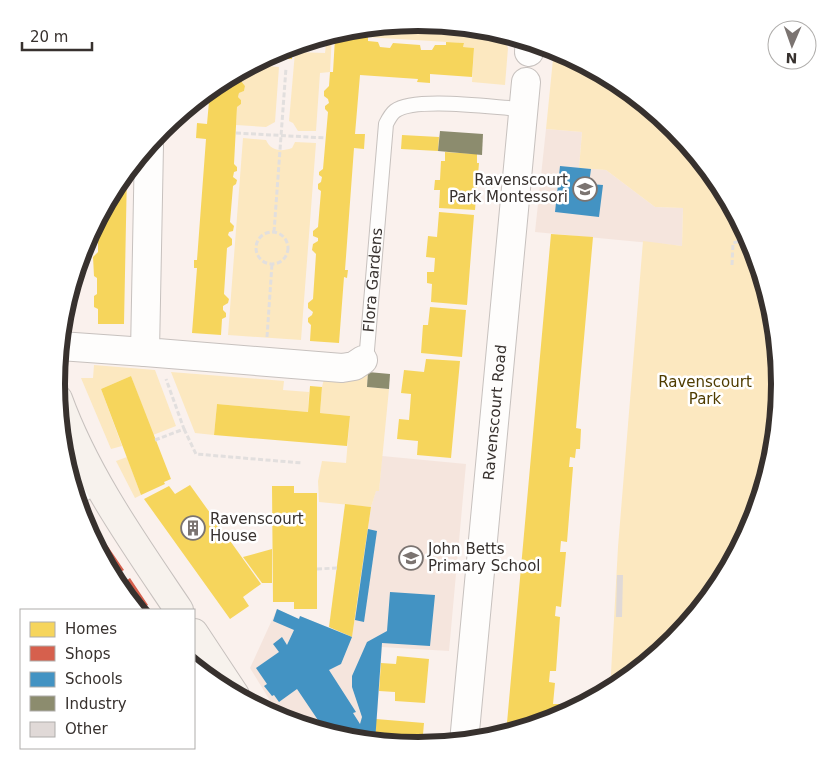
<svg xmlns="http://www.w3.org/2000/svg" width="837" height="769" viewBox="0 0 837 769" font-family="'DejaVu Sans',sans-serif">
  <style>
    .built { fill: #f5e5dd }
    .green { fill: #fce8c0 }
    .homes { fill: #f6d55c }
    .shops { fill: #d6604d }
    .schools { fill: #4393c3 }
    .industry { fill: #8c8c6e }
    .building { fill: #e0d9d7 }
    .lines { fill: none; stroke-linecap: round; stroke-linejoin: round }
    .service-casing { stroke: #c7c1be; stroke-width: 16 }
    .minor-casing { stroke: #c7c1be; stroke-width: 30 }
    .secondary-casing { stroke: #c7c1be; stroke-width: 30 }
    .path { stroke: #e2dfde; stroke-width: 3; stroke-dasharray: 5 2.5; stroke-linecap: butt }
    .service { stroke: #fefdfc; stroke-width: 14 }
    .minor { stroke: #fefdfc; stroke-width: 28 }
    .secondary { stroke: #f7f2ed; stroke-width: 28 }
    .labels { text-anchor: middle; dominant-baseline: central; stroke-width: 5; stroke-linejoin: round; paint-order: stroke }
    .poi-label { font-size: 15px; fill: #37312e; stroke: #fff; text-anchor: start }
    .street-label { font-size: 15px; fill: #37312e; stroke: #fff }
    .park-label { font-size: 15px; fill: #4f3c00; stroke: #fff }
    .rim { fill: none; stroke: #37312e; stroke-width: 6 }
  </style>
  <rect width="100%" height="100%" fill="#faf1ed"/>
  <g class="built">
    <polygon points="546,129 582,132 579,168 606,170 655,207 683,208 682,246 535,232"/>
    <polygon points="382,456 466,464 449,651 382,647 375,742 348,739 282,720 250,668 277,609 298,619 300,616 352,637 371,507 376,490 379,490"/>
  </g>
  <g class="green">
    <polygon points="410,23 488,30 487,39 504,40 508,48 505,85 472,82 474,48 463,47 464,43 332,35 330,72 320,73 316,131 298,131 293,123 289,121 295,52 325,53 327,36 348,29"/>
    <polygon points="554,49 620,84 675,129 720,184 753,246 774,314 780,385 773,455 753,523 719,586 674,641 619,686 610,691 618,547 643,241 682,246 683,208 655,207 606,170 579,168 582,132 546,129"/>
    <polygon points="254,64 255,65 279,67 275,122 266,127 236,125 237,107 241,104 241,100 238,97 239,93 244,91 245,86 241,81 241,71"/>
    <path d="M243 138 266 140C271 151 281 152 292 148L295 142 316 143 301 340 228 335Z"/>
    <polygon points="94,365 155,370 176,426 153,435 131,376 101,389 122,446 111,449 81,378 93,378"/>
    <polygon points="171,372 284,381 283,390 309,392 308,412 217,404 214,435 195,433"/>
    <polygon points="368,372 367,387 389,389 379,491 376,491 371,507 319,502 318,481 322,461 346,463 350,416 320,413 322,387 324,379"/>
    <polygon points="127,457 141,495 135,498 116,461"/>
  </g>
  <g class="homes">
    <polygon points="351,36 368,37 368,41 378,42 380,47 390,48 393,43 420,45 421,50 432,50 435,45 446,45 446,42 464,43 463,47 474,48 472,77 430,74 430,83 417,82 418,79 360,75 355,134 365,134 364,149 354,148 345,270 348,270 347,278 344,277 339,343 310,341 311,325 308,322 308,318 312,315 313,312 308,308 308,303 313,299 316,254 312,250 313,244 318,241 318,238 313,236 313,231 318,227 321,191 318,189 318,184 321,182 322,177 319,175 319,172 323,169 328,112 325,109 325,106 329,103 328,99 324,96 324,91 329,86 330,72 333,72 335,38 351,39"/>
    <polygon points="321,38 320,46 299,44"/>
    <polygon points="292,46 292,59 284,59 284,55 273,54"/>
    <polygon points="241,71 241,81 245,86 244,91 239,93 238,97 241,100 241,104 237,107 234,164 237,167 237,171 234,172 233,177 237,180 236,184 233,186 230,222 234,226 233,231 229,232 228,235 232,239 232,245 227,248 224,294 229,299 228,303 223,306 223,310 226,313 226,317 222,319 221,335 192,333 197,268 194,268 194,260 197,260 206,139 196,138 197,123 207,124 210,90 218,83"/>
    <polygon points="402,135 439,137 438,151 401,149"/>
    <polygon points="445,152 477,154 477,163 479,163 475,210 439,208 440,190 434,190 435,180 440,180 441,161 445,161"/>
    <polygon points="127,172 124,324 98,324 98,309 94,307 94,296 97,294 97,278 94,276 93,257 98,252 98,220 118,183"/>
    <polygon points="439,212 474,215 467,305 431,302 432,284 427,283 427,272 434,272 435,258 426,257 428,236 437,237"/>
    <polygon points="551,234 593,237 576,428 581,429 580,449 576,449 575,458 570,457 569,467 573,467 567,542 561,541 560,552 566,552 561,607 556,606 555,616 560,617 556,671 550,671 549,682 555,683 553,704 560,704 558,718 506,734"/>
    <polygon points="430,307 466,310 462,357 421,353 423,325 428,325"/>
    <polygon points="426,359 460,361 451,458 417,455 418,441 397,439 399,419 409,420 410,408 411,394 401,393 404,370 424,372"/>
    <polygon points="131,376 171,479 164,482 165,484 141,495 101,389"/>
    <polygon points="310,386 322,387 320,413 350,416 347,446 214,435 217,404 308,412"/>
    <polygon points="190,485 261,584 243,597 249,606 230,619 144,499 169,486 175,494"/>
    <polygon points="272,486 294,486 294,493 317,493 317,609 294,609 294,602 273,602"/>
    <polygon points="345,504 371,507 352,637 329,627"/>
    <polygon points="272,549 272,583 262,583 243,557"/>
    <polygon points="397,656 429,659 425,703 395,701 395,692 379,691 381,663 396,664"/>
    <polygon points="376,719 424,723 422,746 375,742"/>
  </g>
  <g class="shops">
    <polygon points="87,529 96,529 124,570 112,576"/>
    <polygon points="130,578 148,605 140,610 138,610 115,580 123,580 123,583"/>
  </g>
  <g class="schools">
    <polygon points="560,166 591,169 589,184 603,185 599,217 555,212"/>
    <polygon points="368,529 377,531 364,622 355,620"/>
    <polygon points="390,592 435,595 430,646 382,643 375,742 348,739 325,733 326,732 297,689 279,702 274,695 272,696 264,686 267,684 256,668 279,652 273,644 282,637 287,645 294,630 273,621 277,609 299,619 300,616 352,637 341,664 329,670 356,712 353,713 360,724 362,717 352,687 352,676 367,642 387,631"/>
  </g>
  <g class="industry">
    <polygon points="440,131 483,134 482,155 438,151"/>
    <polygon points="368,372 390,374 389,389 367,387"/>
  </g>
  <polygon class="building" points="617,575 623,575 622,617 616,617"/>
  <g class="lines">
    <g class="service-casing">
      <g id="service">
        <path id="s1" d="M363 360 367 350 386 124C388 120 391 114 395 111 415 96 496 108 523 109"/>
      </g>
    </g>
    <g class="minor-casing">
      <g id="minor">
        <polyline points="529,52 530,42"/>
        <polyline points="149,145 145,352 342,368 354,366 363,360"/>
        <polyline points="60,346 145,352"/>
        <polyline points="75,492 94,478"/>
        <path id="s2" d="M464 742 526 82"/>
      </g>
    </g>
    <g class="secondary-casing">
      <g id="secondary">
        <path d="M58 399C86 476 134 543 179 610"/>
        <polyline points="194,633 235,695"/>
      </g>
    </g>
    <g class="path">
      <polyline points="236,133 326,138"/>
      <polyline points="274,232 286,68"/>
      <circle cx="272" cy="248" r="16"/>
      <polyline points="732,265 733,243 744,240 744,233 736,214"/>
      <polyline points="267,337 272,264"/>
      <polyline points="184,429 196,454 302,463"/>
      <polyline points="155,440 184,429 166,379"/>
      <polyline points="317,569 337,568"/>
    </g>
    <use href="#service" class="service"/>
    <use href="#minor" class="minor"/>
    <use href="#secondary" class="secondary"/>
  </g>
  <defs>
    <g id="school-ring" transform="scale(1.25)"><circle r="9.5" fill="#fff" stroke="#7b7471" stroke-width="1.5"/><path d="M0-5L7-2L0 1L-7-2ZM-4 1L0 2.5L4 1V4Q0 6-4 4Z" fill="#7b7471"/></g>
    <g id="building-ring" transform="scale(1.25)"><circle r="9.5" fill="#fff" stroke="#7b7471" stroke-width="1.5"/><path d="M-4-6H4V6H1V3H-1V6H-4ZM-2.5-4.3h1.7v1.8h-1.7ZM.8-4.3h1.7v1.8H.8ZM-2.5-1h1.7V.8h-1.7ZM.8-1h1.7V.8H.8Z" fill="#7b7471"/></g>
  </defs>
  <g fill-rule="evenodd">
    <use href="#school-ring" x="585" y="189"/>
    <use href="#building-ring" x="193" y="528"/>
    <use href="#school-ring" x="411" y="558"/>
  </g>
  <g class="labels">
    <g class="poi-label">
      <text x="568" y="180" text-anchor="end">Ravenscourt<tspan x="568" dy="17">Park Montessori</tspan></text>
      <text x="210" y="519">Ravenscourt<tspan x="210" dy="17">House</tspan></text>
      <text x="428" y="549">John Betts<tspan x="428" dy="17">Primary School</tspan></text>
    </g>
    <g class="street-label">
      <text stroke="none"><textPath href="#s1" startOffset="81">Flora Gardens</textPath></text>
      <text stroke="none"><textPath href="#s2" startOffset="331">Ravenscourt Road</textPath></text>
    </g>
    <g class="park-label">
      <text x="705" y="382">Ravenscourt<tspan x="705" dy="17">Park</tspan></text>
    </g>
  </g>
  <path d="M0 0H837V769H0ZM65 384a353 353 0 1 1 706 0a353 353 0 1 1-706 0Z" fill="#fff" fill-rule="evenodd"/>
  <path class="rim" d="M65 384a353 353 0 1 1 706 0a353 353 0 1 1-706 0Z"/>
  <rect x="20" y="609" width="175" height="140" fill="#ffffff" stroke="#afadab"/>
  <rect x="30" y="622" width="25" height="15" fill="#f6d55c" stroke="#afadab"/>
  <text x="65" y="634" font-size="15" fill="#37312e">Homes</text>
  <rect x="30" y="646" width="25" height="15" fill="#d6604d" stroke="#afadab"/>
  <text x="65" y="659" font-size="15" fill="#37312e">Shops</text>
  <rect x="30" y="672" width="25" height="15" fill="#4393c3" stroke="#afadab"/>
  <text x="65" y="684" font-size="15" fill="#37312e">Schools</text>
  <rect x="30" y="696" width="25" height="15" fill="#8c8c6e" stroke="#afadab"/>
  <text x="65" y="709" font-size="15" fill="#37312e">Industry</text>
  <rect x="30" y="722" width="25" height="15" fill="#e0d9d7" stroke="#afadab"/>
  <text x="65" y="734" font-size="15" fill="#37312e">Other</text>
  <g transform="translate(792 45) rotate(182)"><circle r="24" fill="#ffffff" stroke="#afadab"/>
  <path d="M0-4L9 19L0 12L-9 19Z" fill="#7b7471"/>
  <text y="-8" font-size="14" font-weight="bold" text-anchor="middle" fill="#37312e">N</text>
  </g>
  <path d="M22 42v8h70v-8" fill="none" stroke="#37312e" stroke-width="2.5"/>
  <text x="30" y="42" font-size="15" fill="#37312e" stroke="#ffffff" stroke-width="4" paint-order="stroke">20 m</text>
</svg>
